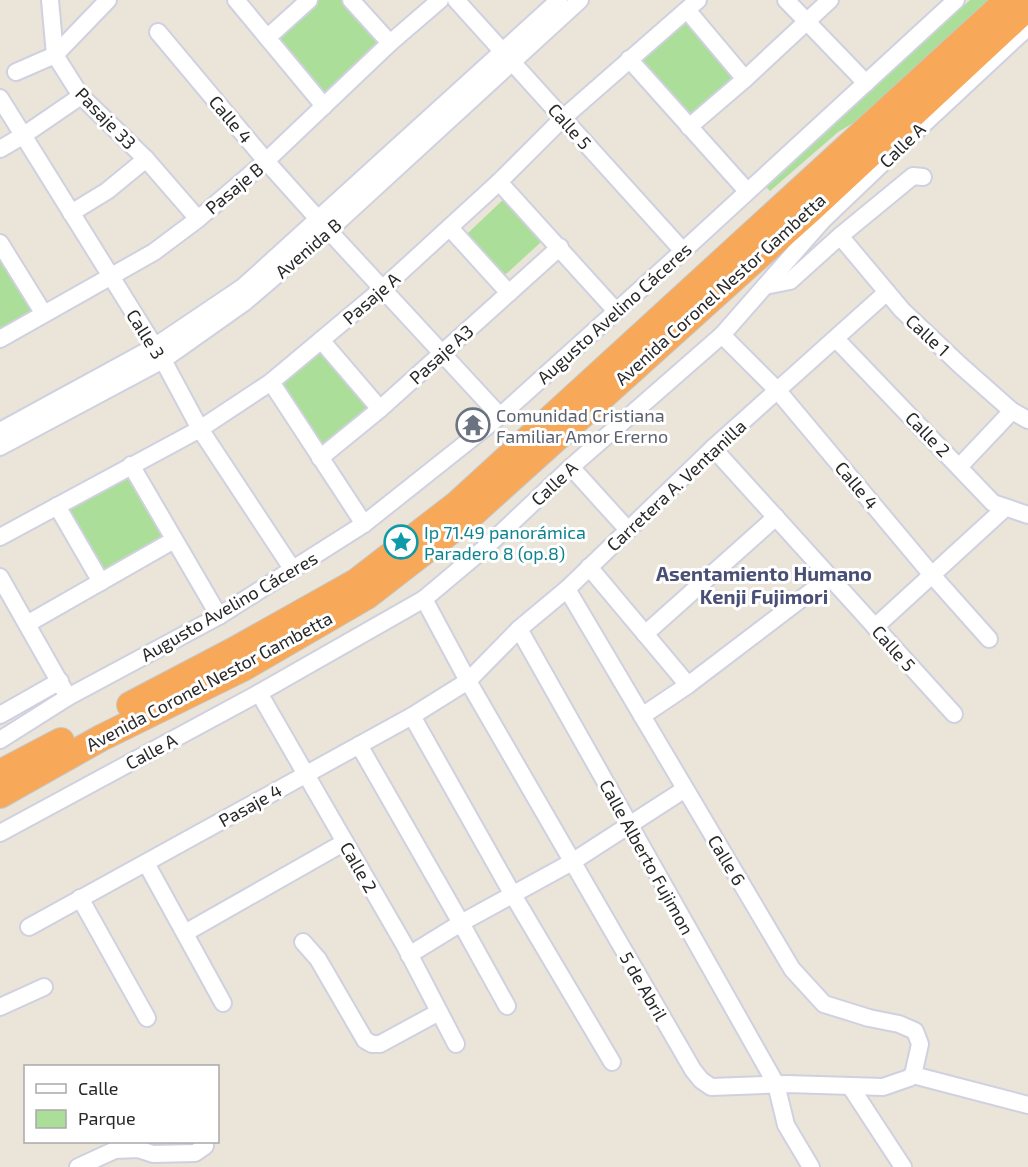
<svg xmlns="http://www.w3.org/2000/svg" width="1028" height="1167" viewBox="0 0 1028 1167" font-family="'Exo 2',sans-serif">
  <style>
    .green { fill: #abde98 }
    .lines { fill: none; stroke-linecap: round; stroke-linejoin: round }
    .minor-casing { stroke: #cfd1e0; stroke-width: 20 }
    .highway-casing { stroke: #c7c7c7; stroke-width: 28 }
    .minor { stroke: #fff; stroke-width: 16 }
    .highway { stroke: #f7a858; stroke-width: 26 }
    .labels { text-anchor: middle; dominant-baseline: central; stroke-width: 6; stroke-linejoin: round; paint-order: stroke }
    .street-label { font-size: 18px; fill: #282828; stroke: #fff }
    .worship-label { font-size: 18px; fill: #5b616d; stroke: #fff; text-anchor: start }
    .culture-label { font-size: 18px; fill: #0d838f; stroke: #fff; text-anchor: start }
    .neighbourhood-label { font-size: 20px; font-weight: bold; fill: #4a4f76; stroke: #fff }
  </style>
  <rect width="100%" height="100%" fill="#eae4d9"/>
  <g class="green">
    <polygon points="315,0 346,0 382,45 330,92 323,93 279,40 279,34"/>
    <polygon points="970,0 993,0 868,114 838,132 770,191 766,187"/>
    <polygon points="687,19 734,78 691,119 640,65 641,60"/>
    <polygon points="506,197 542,235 541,242 506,274 501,274 468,239 468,233"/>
    <polygon points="0,254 36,311 0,334"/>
    <polygon points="321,347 372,407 321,451 276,386"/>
    <polygon points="123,474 131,476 166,537 106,574 66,512 69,506"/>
  </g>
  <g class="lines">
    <g class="minor-casing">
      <g id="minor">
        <polyline points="50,0 55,55 81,96 146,159 198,219"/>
        <polyline points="236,0 324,106"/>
        <polyline points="351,0 390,43"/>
        <polyline points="456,0 683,251"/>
        <polyline points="786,0 866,83"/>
        <polyline points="687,10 745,79"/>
        <polyline points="158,32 266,161 318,219 500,416"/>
        <polyline points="268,37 309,0"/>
        <polyline points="629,59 747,191"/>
        <polyline points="16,72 55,55 108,0"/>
        <polyline points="0,98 163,360 200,429 293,570"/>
        <polyline points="689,127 745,79 830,0"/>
        <polyline points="0,149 24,135 81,96"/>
        <polyline points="499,182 616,311"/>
        <polyline points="71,213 107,191 146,159"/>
        <polyline points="450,228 509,293"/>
        <polyline points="840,236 902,310 960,365 1012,411 1028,420"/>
        <polyline points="0,243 44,314"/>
        <polyline points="765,286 790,281 840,236 913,176 923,177"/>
        <polyline points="722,335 778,391 932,575 989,639"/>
        <polyline points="0,339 154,252 198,219 266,161 390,43 440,0"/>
        <polyline points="836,339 993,503 1028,515"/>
        <polyline points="321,340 380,409"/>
        <polyline points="271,382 364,524"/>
        <polyline points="0,431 154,347 243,287 559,0"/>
        <polyline points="0,447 163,360 245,302 328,231 580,0"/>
        <polyline points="713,448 954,714"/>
        <polyline points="320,458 380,409 560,247"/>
        <polyline points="131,465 219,616"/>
        <polyline points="571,467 628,530"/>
        <polyline points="959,467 1012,411"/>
        <polyline points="57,506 101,582"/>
        <polyline points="0,537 200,429 271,382 381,290 499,182 563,118 698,0"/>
        <polyline points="589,567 688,685"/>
        <polyline points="0,577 68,697"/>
        <polyline points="567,589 792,969 824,1004 869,1018 899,1024 915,1031 920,1044 913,1075"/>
        <polyline points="424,599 468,681 693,1070 701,1080 711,1087 787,1084 883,1087 909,1078 913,1075 1028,1105"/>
        <polyline points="27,624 174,540"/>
        <polyline points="875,627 1005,508"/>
        <polyline points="519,629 776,1084 786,1125 811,1167"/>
        <polyline points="645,634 776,517"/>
        <polyline points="259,693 405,946 456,1044"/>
        <polyline points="0,715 60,681"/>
        <polyline points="412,716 513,895 612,1062"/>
        <polyline points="642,716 688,685 830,577"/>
        <polyline points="0,740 68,697 219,616 364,524 500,416 683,251 956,0"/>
        <polyline points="359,745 461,923 507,1006"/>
        <polyline points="0,833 259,693 424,599 486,547 571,467 722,335 823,220 912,135 1028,27"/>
        <polyline points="146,863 223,1003"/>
        <polyline points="80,898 147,1018"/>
        <polyline points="29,927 412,716 468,681 519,629 567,589 713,448 887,292"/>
        <polyline points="185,933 345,842"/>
        <polyline points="303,942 318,959 365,1040 372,1044 380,1044 439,1012"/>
        <polyline points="409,955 461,923 572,862 685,789"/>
        <polyline points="0,1007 44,987"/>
        <polyline points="850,1086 903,1167"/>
        <polyline points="78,1167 115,1150 138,1149 153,1154 195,1153 205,1146"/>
      </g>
    </g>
    <g class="highway-casing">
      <g id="highway">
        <polyline points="130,705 233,651 356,582 457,504 1008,0"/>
        <polyline points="0,773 61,741"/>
        <polyline points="0,795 101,738 243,668 367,596 469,517 812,208 1028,7"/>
      </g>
    </g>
    <use href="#minor" class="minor"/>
    <use href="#highway" class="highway"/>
  </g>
  <defs>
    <g id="temple-ring" transform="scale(1.725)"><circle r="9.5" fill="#fff" stroke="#6b7280" stroke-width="1.5"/><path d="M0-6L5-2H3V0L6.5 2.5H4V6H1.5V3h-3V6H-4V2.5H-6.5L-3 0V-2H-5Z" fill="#6b7280"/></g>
    <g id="sight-ring" transform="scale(1.725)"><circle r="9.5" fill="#fff" stroke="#0f9aa8" stroke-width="1.5"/><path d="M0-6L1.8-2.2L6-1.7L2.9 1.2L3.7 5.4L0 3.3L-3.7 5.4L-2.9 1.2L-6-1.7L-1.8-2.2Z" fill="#0f9aa8"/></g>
  </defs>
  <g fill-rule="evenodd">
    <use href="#temple-ring" x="473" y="425"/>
    <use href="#sight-ring" x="401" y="542"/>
  </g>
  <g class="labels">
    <g class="street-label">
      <text transform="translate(106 118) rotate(46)">Pasaje 33</text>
      <text transform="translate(231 119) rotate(50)">Calle 4</text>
      <text transform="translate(570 126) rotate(48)">Calle 5</text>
      <text transform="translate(902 145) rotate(-44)">Calle A</text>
      <text transform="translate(234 188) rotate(-40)">Pasaje B</text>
      <text transform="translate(308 248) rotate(-41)">Avenida B</text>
      <text transform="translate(720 289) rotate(-42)">Avenida Coronel Nestor Gambetta</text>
      <text transform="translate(371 298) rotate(-41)">Pasaje A</text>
      <text transform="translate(614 313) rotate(-42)">Augusto Avelino Cáceres</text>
      <text transform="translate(146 334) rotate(58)">Calle 3</text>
      <text transform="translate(928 335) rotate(43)">Calle 1</text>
      <text transform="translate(441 354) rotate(-42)">Pasaje A3</text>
      <text transform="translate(928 434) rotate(46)">Calle 2</text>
      <text transform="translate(554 483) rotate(-43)">Calle A</text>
      <text transform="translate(676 485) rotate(-43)">Carretera A. Ventanilla</text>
      <text transform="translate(857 485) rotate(50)">Calle 4</text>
      <text transform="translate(229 606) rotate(-30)">Augusto Avelino Cáceres</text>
      <text transform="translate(894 648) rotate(48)">Calle 5</text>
      <text transform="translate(209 681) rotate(-28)">Avenida Coronel Nestor Gambetta</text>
      <text transform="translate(151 751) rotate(-28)">Calle A</text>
      <text transform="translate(250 805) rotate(-29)">Pasaje 4</text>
      <text transform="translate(647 857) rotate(61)">Calle Alberto Fujimon</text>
      <text transform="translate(727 860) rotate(59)">Calle 6</text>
      <text transform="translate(359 867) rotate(60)">Calle 2</text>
      <text transform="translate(644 986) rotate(60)">5 de Abril</text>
    </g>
    <g class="worship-label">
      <text x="496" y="415">Comunidad Cristiana<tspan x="496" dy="21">Familiar Amor Ererno</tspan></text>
    </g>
    <g class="culture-label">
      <text x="424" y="532">Ip 71.49 panorámica<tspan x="424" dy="21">Paradero 8 (op.8)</tspan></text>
    </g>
    <g class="neighbourhood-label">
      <text x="764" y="573">Asentamiento Humano<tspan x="764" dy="23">Kenji Fujimori</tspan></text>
    </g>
  </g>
  <rect x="24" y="1065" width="195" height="78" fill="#ffffff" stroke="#a9a9a9" stroke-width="1.5"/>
  <rect x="36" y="1084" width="30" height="9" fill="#ffffff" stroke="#a9a9a9" stroke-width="1.5"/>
  <text x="78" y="1095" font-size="18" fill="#282828">Calle</text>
  <rect x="36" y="1110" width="30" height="18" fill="#abde98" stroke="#a9a9a9" stroke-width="1.5"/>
  <text x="78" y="1125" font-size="18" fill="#282828">Parque</text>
</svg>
